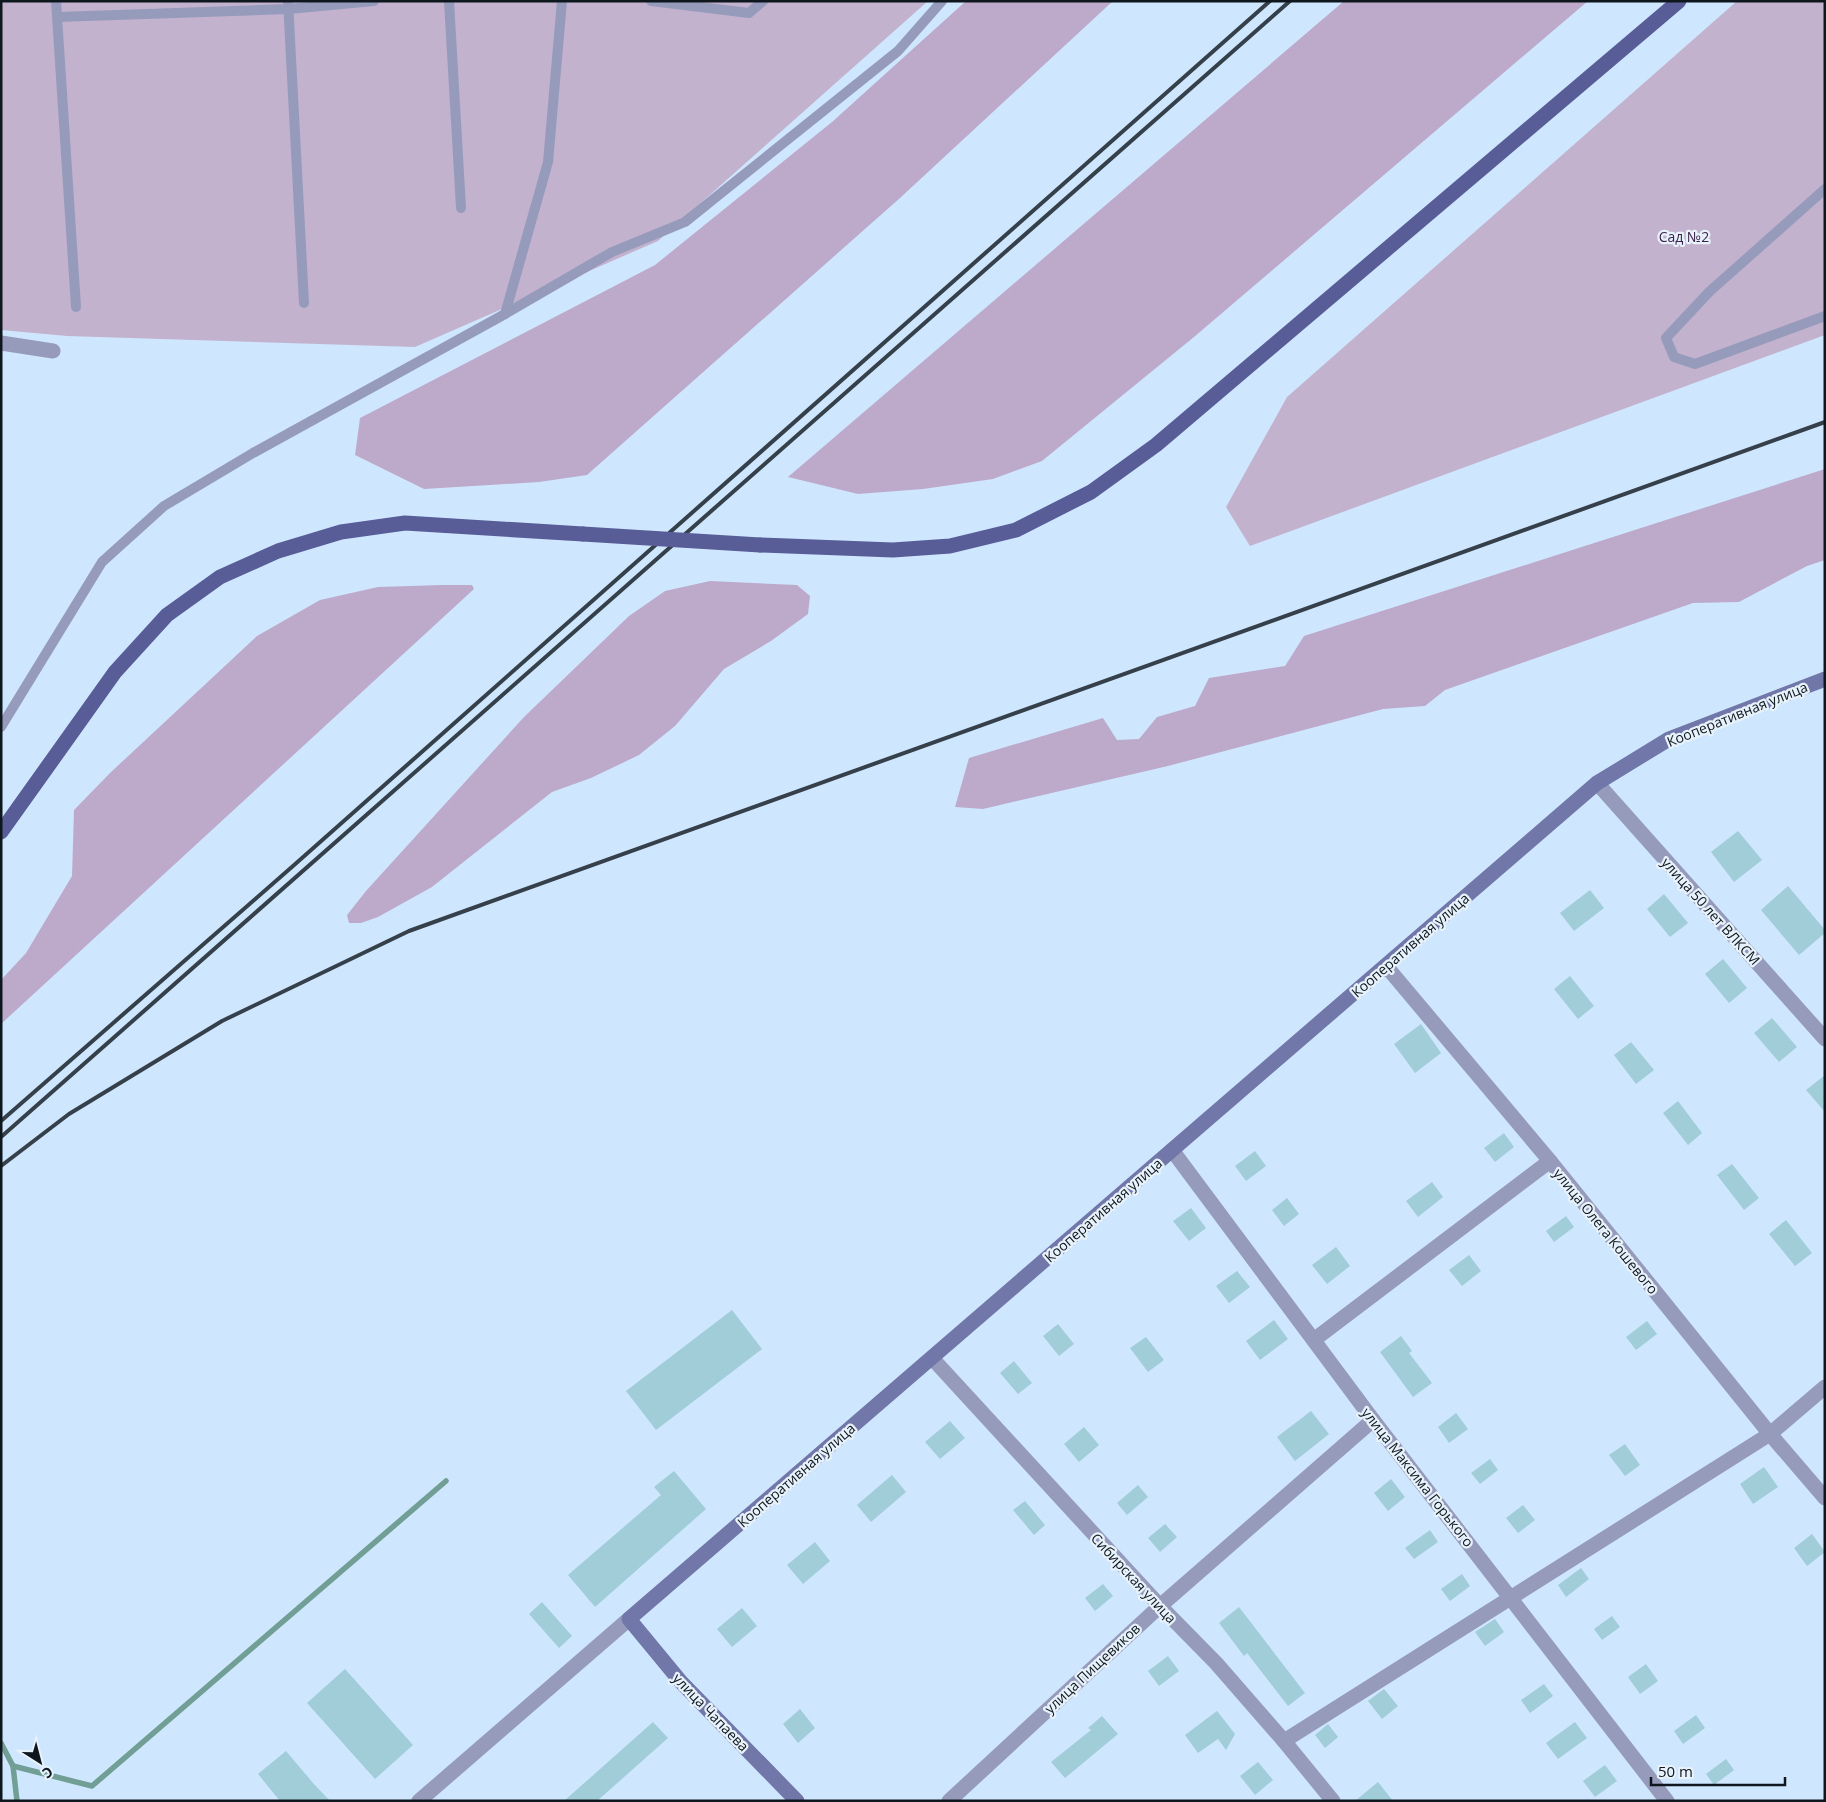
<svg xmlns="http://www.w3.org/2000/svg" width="1826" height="1802" viewBox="0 0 1826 1802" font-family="'Open Sans',sans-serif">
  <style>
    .green { fill: #c3b2ce }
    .forest { fill: #bdaaca }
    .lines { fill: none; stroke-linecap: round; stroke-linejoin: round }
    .stream { stroke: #719e95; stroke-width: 5.5 }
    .building { fill: #a0cdd8 }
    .service { stroke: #969bbc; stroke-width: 10 }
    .minor { stroke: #969bbc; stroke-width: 15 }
    .secondary { stroke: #7177a8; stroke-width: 15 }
    .primary { stroke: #585d98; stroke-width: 15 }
    .rail { stroke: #35404b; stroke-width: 4 }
    .primary-bridge { stroke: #585d98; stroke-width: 15 }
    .labels { text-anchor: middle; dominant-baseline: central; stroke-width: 4.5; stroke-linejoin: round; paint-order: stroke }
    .park-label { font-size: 14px; fill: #391f49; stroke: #e8f2fb }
    .street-label { font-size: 14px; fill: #0e161e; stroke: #e8f2fb }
  </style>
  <rect width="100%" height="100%" fill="#cfe7fe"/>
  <g class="green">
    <polygon points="1,1 928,1 658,241 415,347 67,336 1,330"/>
    <polygon points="1737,1 1825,1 1825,335 1250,546 1226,507 1287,397"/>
  </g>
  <g class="forest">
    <polygon points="966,1 1113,1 900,198 587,475 539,482 424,489 355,455 360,418 655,265 832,122"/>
    <polygon points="1344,1 1588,1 1194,337 1042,461 993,479 923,489 858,494 788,477"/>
    <polygon points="1825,469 1825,560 1807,566 1739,602 1693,603 1445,690 1425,706 1383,709 1168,766 983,809 955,807 969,758 1103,718 1117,740 1139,739 1157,717 1195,706 1209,678 1285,666 1304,636"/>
    <polygon points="710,581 797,585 810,596 808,614 771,641 724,669 675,726 639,755 591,778 552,792 432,887 378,917 361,923 349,923 347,915 366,891 524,717 629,616 665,591"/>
    <polygon points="442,585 472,585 474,589 1,1024 1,980 26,953 72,876 74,810 110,773 257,636 320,600 378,587"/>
  </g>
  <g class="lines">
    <g class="stream">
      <polyline points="1,1743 13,1766 17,1801"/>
      <polyline points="13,1766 92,1786 446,1481"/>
    </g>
  </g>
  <g class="building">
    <polygon points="1738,831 1762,860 1734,882 1711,852"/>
    <polygon points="1788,886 1825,930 1825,933 1799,955 1761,910"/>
    <polygon points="1590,890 1604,908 1574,931 1560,913"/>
    <polygon points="1664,894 1688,923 1670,937 1647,909"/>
    <polygon points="1723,959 1747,988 1729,1003 1705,974"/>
    <polygon points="1570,976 1594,1006 1578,1019 1554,989"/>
    <polygon points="1772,1018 1797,1047 1779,1062 1754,1033"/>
    <polygon points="1421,1024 1441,1053 1415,1073 1394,1044"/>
    <polygon points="1631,1042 1654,1070 1636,1084 1614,1055"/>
    <polygon points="1825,1075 1825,1112 1806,1090"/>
    <polygon points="1678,1101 1702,1133 1688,1145 1663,1113"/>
    <polygon points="1504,1133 1514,1147 1495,1162 1484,1148"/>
    <polygon points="1255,1151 1266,1166 1246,1181 1235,1166"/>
    <polygon points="1732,1164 1759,1198 1744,1210 1717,1175"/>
    <polygon points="1432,1182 1443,1197 1418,1217 1406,1201"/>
    <polygon points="1287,1198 1299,1214 1284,1226 1272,1210"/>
    <polygon points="1191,1208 1206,1228 1189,1241 1173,1221"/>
    <polygon points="1566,1216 1574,1227 1554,1242 1546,1231"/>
    <polygon points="1786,1220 1812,1253 1795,1266 1769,1234"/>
    <polygon points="1336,1247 1350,1266 1327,1284 1312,1265"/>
    <polygon points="1469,1255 1481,1271 1462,1286 1449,1270"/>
    <polygon points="1237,1271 1250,1287 1229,1303 1216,1286"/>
    <polygon points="732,1310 762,1349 656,1430 626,1391"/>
    <polygon points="1274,1320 1288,1339 1260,1360 1246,1341"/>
    <polygon points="1647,1321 1657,1334 1636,1350 1626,1337"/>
    <polygon points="1058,1324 1074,1344 1059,1356 1043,1336"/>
    <polygon points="1401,1336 1412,1351 1409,1353 1432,1383 1413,1397 1380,1352"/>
    <polygon points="1146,1337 1164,1360 1148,1372 1130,1348"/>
    <polygon points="1014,1361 1032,1383 1018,1394 1000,1373"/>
    <polygon points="1311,1411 1329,1434 1295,1461 1277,1437"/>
    <polygon points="1456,1413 1468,1429 1449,1443 1438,1427"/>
    <polygon points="950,1421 965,1438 940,1459 925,1442"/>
    <polygon points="1084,1427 1099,1445 1079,1462 1064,1444"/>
    <polygon points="1625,1444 1640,1465 1625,1476 1609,1455"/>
    <polygon points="1490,1459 1498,1470 1480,1484 1471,1473"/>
    <polygon points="1764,1467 1778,1487 1753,1504 1740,1484"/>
    <polygon points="674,1471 706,1509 595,1607 568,1575 661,1495 654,1487"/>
    <polygon points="892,1475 906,1492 871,1522 857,1505"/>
    <polygon points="1391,1479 1405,1497 1388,1511 1374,1493"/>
    <polygon points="1138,1485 1148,1497 1127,1515 1117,1503"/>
    <polygon points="1025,1501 1045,1525 1034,1535 1013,1510"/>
    <polygon points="1523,1505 1535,1520 1518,1533 1506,1518"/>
    <polygon points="1165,1524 1177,1537 1160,1552 1148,1538"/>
    <polygon points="1430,1530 1438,1542 1414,1559 1405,1548"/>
    <polygon points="1812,1534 1825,1552 1807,1566 1794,1548"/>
    <polygon points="815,1542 830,1561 803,1584 787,1565"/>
    <polygon points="1581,1568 1589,1579 1566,1597 1558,1585"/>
    <polygon points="1462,1574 1470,1586 1450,1601 1441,1589"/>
    <polygon points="1103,1584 1113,1596 1095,1611 1085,1598"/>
    <polygon points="542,1602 572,1636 559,1648 529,1614"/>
    <polygon points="1239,1607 1305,1693 1288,1706 1247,1653 1244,1656 1219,1623"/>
    <polygon points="742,1608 757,1626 732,1647 717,1629"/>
    <polygon points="1612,1616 1620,1627 1602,1640 1594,1629"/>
    <polygon points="1495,1619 1504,1632 1485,1646 1475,1632"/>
    <polygon points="1168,1656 1179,1671 1159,1686 1148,1671"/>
    <polygon points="1646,1664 1658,1681 1640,1694 1628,1677"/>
    <polygon points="345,1669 413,1745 375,1779 307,1703"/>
    <polygon points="1544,1684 1553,1696 1530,1713 1521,1700"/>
    <polygon points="1384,1689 1398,1706 1382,1719 1368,1701"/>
    <polygon points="800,1709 815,1728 798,1743 783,1724"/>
    <polygon points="1217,1711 1235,1734 1226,1750 1218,1739 1198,1753 1185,1735"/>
    <polygon points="1696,1715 1705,1728 1683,1744 1674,1731"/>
    <polygon points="1102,1716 1118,1734 1065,1778 1051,1762 1091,1730 1088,1728"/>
    <polygon points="653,1722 668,1738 597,1801 564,1801"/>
    <polygon points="1575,1722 1587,1738 1558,1759 1546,1743"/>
    <polygon points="1328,1724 1338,1737 1325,1748 1315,1735"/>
    <polygon points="286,1751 313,1783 330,1801 280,1801 258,1774"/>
    <polygon points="1726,1759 1734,1770 1714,1785 1706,1774"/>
    <polygon points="1258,1762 1273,1780 1255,1795 1240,1776"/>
    <polygon points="1605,1765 1617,1781 1595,1797 1583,1781"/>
    <polygon points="1378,1782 1393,1801 1355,1801"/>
  </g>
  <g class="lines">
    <g class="service">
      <polyline points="56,1 76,307"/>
      <polyline points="288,1 304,303"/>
      <polyline points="449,1 461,208"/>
      <polyline points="651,1 749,13 763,1"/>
      <polyline points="58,17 289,9 374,1"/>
      <polyline points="1825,189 1709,292 1666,338 1674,357 1695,364 1825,316"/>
      <polyline points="505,314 548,162 562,1"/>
      <polyline points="1,727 102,562 164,506 253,453 505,314 612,252 685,222 898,51 942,1"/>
    </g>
    <g class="minor">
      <polyline points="1,343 53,351"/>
      <polyline points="1597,783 1825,1039"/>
      <polyline points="1386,966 1550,1161 1770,1434 1825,1498"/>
      <polyline points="1172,1150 1373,1420 1667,1801"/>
      <polyline points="1315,1339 1550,1161"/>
      <polyline points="932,1358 1160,1606 1216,1663 1284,1741 1333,1801"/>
      <polyline points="1284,1741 1770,1434 1825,1387"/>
      <polyline points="419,1801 629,1619"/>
      <polyline points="949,1801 1160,1606 1373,1420"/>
    </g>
    <polyline class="secondary" points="797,1801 681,1682 629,1619 1597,783 1669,739 1825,679"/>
    <g class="primary">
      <polyline points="760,545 893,550 950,546 1016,530 1091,492 1156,445 1679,1"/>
      <polyline points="1,832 115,672 167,615 220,577 278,551 341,532 405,523 583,534"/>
    </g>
    <g class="rail">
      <polyline points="1,1121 293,866 1270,1"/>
      <polyline points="1,1137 1290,1"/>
      <polyline points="1,1166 69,1114 222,1021 409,931 1825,422"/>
    </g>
    <polyline class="primary-bridge" points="583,534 760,545"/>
  </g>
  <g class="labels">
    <g class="park-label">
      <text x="1684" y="236">Сад №2</text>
    </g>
    <g class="street-label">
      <text transform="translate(1737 714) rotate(-22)">Кооперативная улица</text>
      <text transform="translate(1711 911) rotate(48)">улица 50 лет ВЛКСМ</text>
      <text transform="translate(1410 945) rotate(-41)">Кооперативная улица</text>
      <text transform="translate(1103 1210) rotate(-41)">Кооперативная улица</text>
      <text transform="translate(1606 1231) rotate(51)">улица Олега Кошевого</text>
      <text transform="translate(796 1475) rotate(-41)">Кооперативная улица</text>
      <text transform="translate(1418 1477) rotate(52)">улица Максима Горького</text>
      <text transform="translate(1134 1578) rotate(47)">Сибирская улица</text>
      <text transform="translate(1092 1668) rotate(-43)">улица Пищевиков</text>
      <text transform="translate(711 1712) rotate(46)">улица Чапаева</text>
    </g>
  </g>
  <rect width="1826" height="1802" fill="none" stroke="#0e161e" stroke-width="5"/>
  <g transform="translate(40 1762) rotate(144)" stroke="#e8f2fb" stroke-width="4" paint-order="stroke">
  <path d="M0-4L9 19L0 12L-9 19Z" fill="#0e161e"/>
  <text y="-8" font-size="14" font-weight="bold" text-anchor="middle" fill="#0e161e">С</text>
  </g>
  <path d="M1651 1777v8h134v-8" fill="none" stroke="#0e161e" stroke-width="2.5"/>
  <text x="1658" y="1777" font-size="15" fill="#0e161e" stroke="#e8f2fb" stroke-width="4" paint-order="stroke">50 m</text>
</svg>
